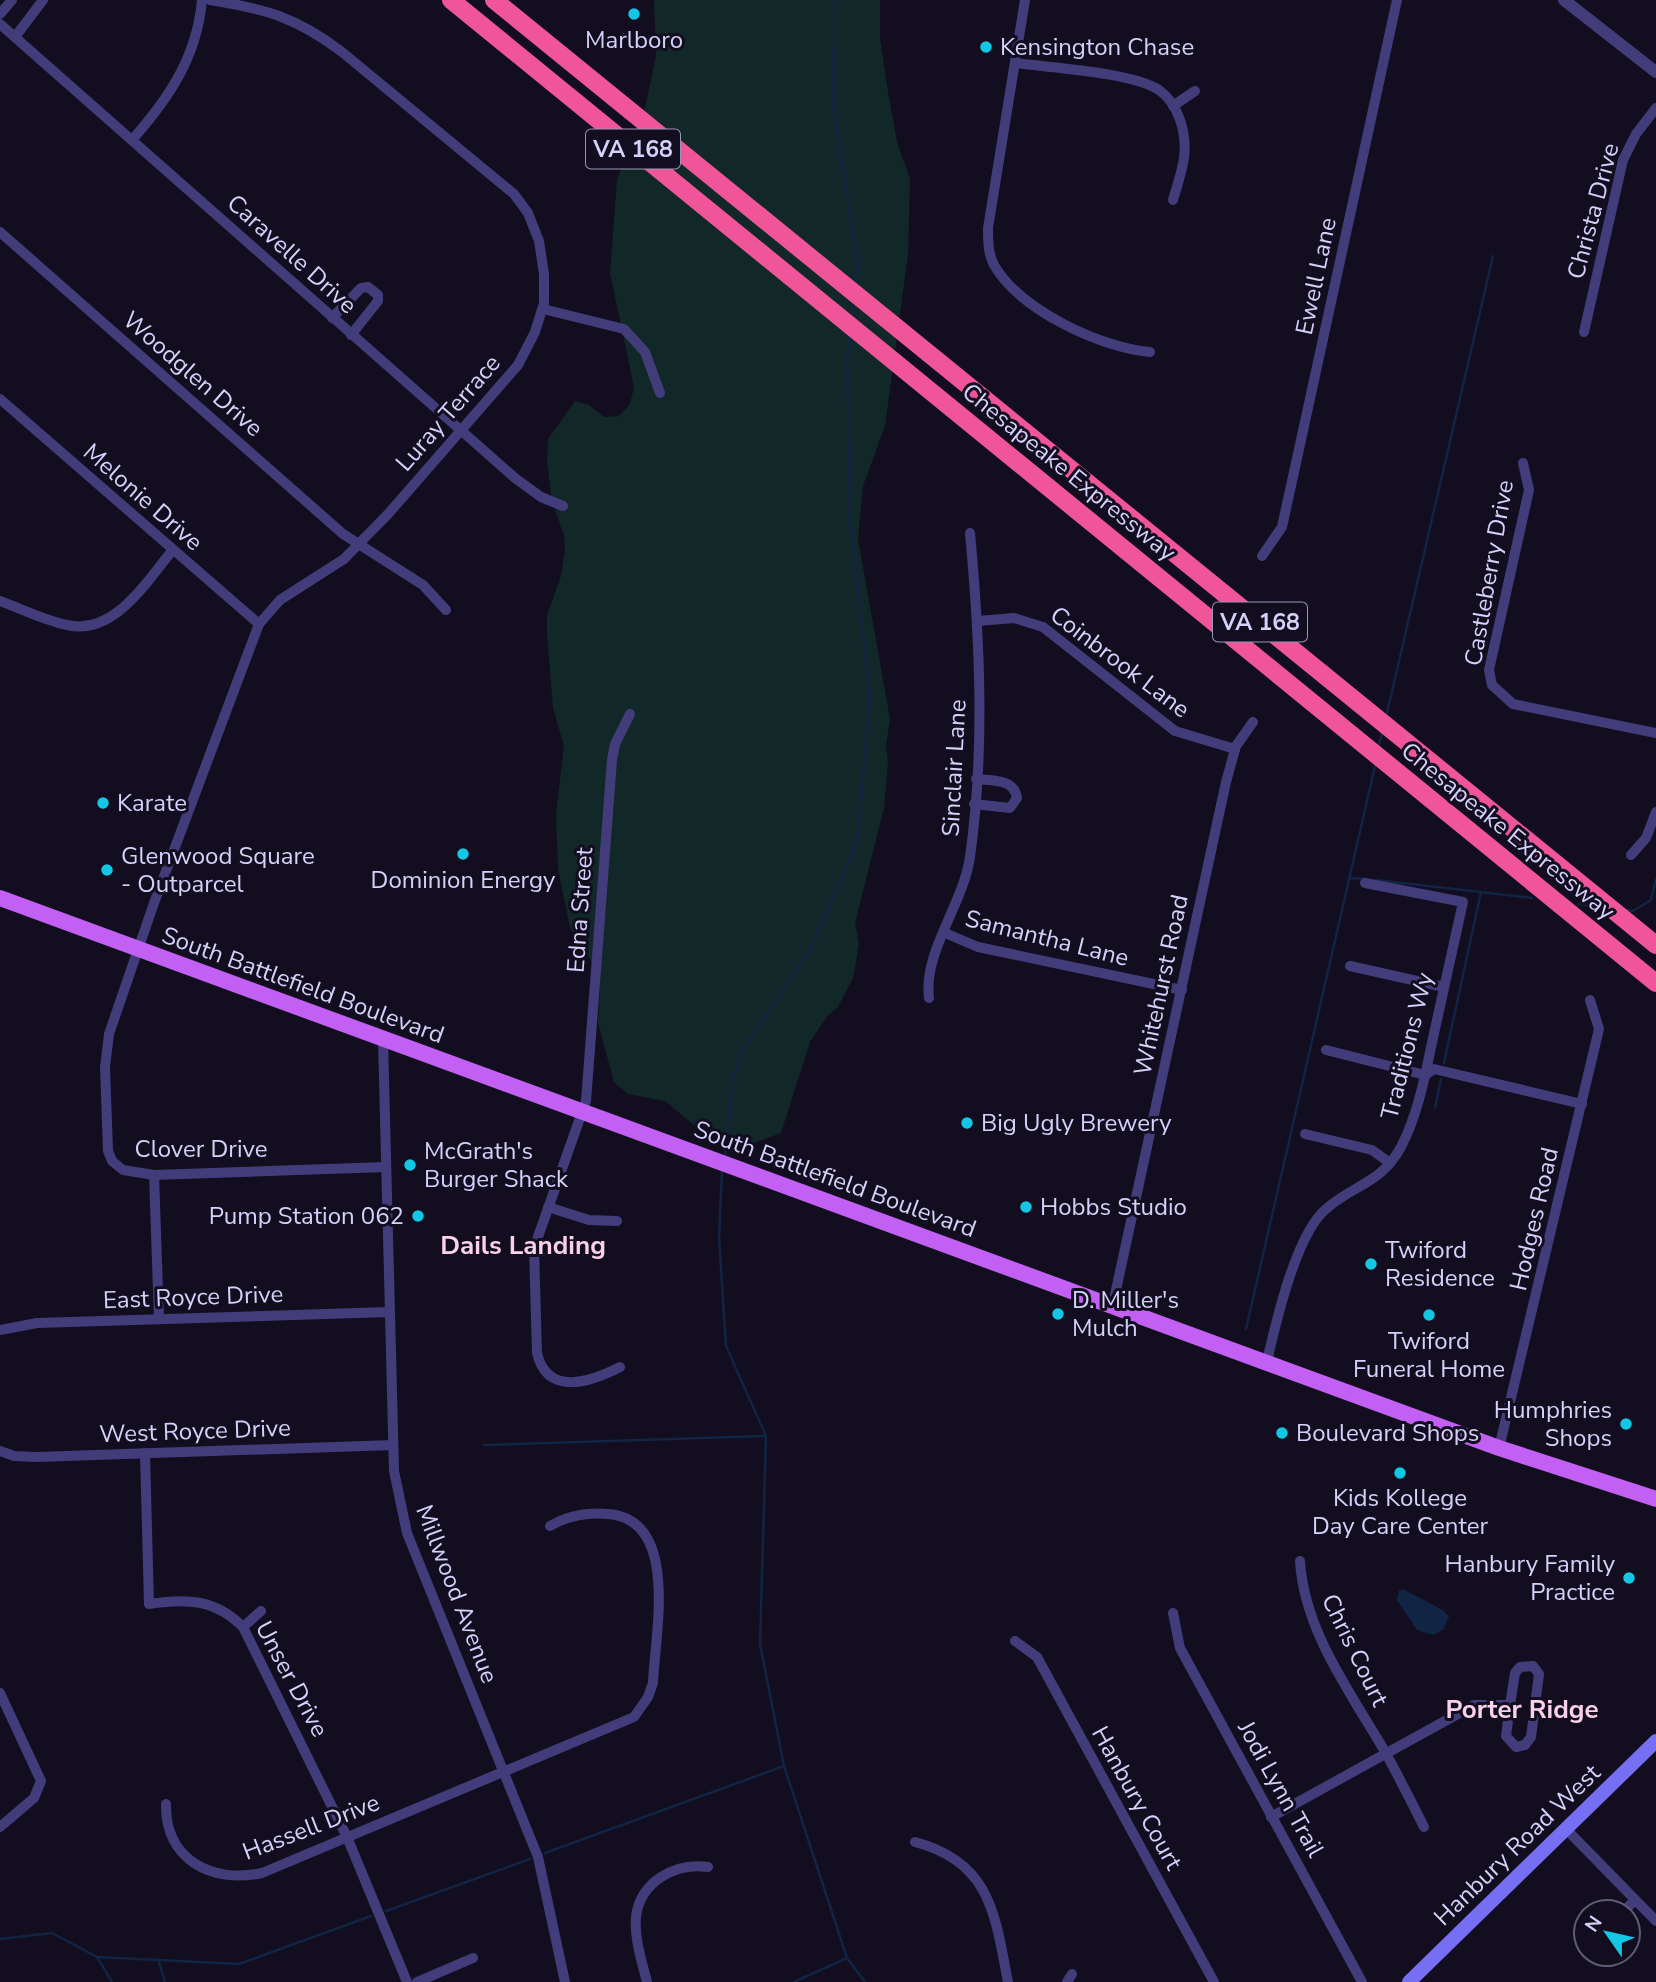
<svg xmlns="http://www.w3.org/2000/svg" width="1656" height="1982" viewBox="0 0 1656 1982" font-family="'Nunito Sans',sans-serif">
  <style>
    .green { fill: #122828 }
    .water { fill: #122444 }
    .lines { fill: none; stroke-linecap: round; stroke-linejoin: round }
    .stream { stroke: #122444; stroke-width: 2.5 }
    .minor { stroke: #423d7a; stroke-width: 10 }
    .tertiary { stroke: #423d7a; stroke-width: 12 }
    .secondary { stroke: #776ff3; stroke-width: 14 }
    .primary { stroke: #c160f2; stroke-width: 16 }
    .motorway { stroke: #f15599; stroke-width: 18 }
    .poi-dot { fill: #13c6e4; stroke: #120e1f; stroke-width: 2.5 }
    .labels { text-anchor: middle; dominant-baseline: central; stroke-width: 6; stroke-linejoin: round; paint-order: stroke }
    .shield { fill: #120e1f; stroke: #9b96b9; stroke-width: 2 }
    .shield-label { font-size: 23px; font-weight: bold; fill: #d6d0fb }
    .poi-label { font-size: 24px; fill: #d6d0fb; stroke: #120e1f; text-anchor: start }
    .street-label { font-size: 24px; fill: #d6d0fb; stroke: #120e1f }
    .neighbourhood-label { font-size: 26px; font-weight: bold; fill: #fbd1ea; stroke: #120e1f }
  </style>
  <rect width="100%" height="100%" fill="#120e1f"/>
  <polygon class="green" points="654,0 880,0 880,39 887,86 897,142 910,179 908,254 885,426 863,486 858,539 890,719 886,745 888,762 884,808 855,923 859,944 853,978 838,1007 828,1015 810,1042 781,1133 746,1146 731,1146 695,1126 665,1101 628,1094 614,1082 598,1023 600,989 596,967 574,937 569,923 558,869 556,814 564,746 553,708 547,633 547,615 561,576 565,550 564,535 552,502 547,461 548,439 575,401 589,405 604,417 619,416 630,404 634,387 610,273 617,180 646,104 656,56"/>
  <polygon class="water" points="1403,1589 1443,1610 1449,1617 1443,1630 1433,1635 1417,1630 1397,1600 1399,1590"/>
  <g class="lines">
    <g class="stream">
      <polyline points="835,0 833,105 858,266 855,285"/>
      <polyline points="851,316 853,302"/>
      <polyline points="1387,713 1493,256"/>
      <polyline points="1379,744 1382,734"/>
      <polyline points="1349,878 1366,879"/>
      <polyline points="1376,880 1532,898"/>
      <polyline points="1579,904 1593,906"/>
      <polyline points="1627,910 1633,911 1651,900 1656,879"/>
      <polyline points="1444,1063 1481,892"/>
      <polyline points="1435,1108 1441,1079"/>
      <polyline points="725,1157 733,1081 741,1053 810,950 857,844 870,697 851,526 847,361 850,333"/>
      <polyline points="722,1170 719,1238 726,1346 766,1436 760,1644 784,1766 847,1958 865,1982"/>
      <polyline points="1246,1329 1375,766"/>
      <polyline points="484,1445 766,1436"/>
      <polyline points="545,1853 784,1766"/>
      <polyline points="386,1911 530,1859"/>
      <polyline points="0,1939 52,1933 97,1957 239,1964 371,1916"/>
      <polyline points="97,1957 112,1982"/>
      <polyline points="158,1959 165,1982"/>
      <polyline points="794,1982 847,1958"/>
    </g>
    <g class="minor">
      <path d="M210 0C266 9 296 17 342 52L514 194 528 213 539 241 544 274V303L535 332 518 365 389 513 344 559 280 600 259 624 154 903 109 1034 105 1067 108 1151 112 1161 123 1170 154 1175 386 1167"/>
      <path d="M1025 0 988 228C988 240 988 254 994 265 1020 310 1101 348 1150 352"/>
      <polyline points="0,14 12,0"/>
      <polyline points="0,24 515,478 541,497 563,506"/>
      <polyline points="15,37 43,0"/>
      <path d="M1016 63C1051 68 1132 72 1159 90 1179 104 1187 134 1184 158 1182 172 1177 186 1173 200"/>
      <polyline points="1173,106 1195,91"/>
      <path d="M132 140C169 98 197 57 202 0"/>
      <polyline points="0,232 343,534 423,585 446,610"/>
      <polyline points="543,309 624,329 645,352 660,393"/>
      <polyline points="332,318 361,288 368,287 378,295 378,301 351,335"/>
      <polyline points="1584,332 1623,160 1636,134 1656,108"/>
      <polyline points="0,399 259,624"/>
      <polyline points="1523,463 1529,490 1489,670 1492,685 1513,704 1656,733"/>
      <polyline points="1262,556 1282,527 1397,0"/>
      <path d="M0 601C22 609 44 620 67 625 114 636 146 582 172 551"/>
      <polyline points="978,621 1014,618 1043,627 1175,731 1235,749"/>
      <path d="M974 804 1010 808 1017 798C1014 778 992 781 976 779"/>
      <polyline points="1631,855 1646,838 1656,812"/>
      <polyline points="945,933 978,947 1182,990"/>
      <polyline points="1350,966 1444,987"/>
      <path d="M929 998C923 952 963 905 970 857 985 750 980 641 970 533"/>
      <polyline points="383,1039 394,1471 407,1533 538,1857 565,1982"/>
      <polyline points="1326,1050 1425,1075 1434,1069 1582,1104"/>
      <polyline points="1305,1134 1372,1150 1390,1163"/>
      <polyline points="154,1175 159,1319"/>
      <polyline points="548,1207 589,1220 617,1221"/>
      <polyline points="1113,1304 1226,782 1236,746 1253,722"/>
      <polyline points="0,1330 37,1323 389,1312"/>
      <path d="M1267 1361C1276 1322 1296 1234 1326 1209 1354 1184 1382 1184 1402 1145 1419 1111 1425 1075 1433 1038 1443 993 1453 947 1463 902L1365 883"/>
      <path d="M620 1367C591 1382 547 1397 537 1353L534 1248 586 1101 612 760 615 744 630 714"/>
      <polyline points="1499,1448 1599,1029 1590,1000"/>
      <polyline points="0,1451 14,1456 37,1457 393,1445"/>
      <path d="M145 1453 149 1604C186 1598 215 1599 243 1627L347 1837 407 1982"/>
      <path d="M1300 1561C1304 1630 1350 1692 1384 1750 1398 1775 1411 1801 1424 1827"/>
      <polyline points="1173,1613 1180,1648 1362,1982"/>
      <polyline points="243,1627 261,1611"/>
      <polyline points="1015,1641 1037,1657 1214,1982"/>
      <polyline points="0,1693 41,1781 34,1798 0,1827"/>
      <path d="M166 1804C165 1859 211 1884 262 1873L634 1717 648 1697 653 1683C655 1634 680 1519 608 1514 588 1512 567 1516 550 1526"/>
      <polyline points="1271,1817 1474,1705 1510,1705 1515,1673 1520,1667 1533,1666 1539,1674 1531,1737 1525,1745 1516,1747 1506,1736 1510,1705"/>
      <polyline points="1566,1829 1656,1921"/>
      <path d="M915 1842C991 1862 995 1915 1008 1982"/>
      <polyline points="1623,1912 1635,1900"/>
      <polyline points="417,1982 473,1958"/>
      <path d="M647 1982C642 1962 634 1938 636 1917 640 1882 675 1862 708 1867"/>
      <polyline points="1067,1982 1072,1974"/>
    </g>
    <polyline class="tertiary" points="1564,0 1656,72"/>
    <polyline class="secondary" points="1409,1982 1656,1741"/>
    <polyline class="primary" points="0,898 1499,1448 1656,1499"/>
    <g class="motorway">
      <polyline points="451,0 1656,983"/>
      <polyline points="494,0 1656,945"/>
    </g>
  </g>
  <g class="poi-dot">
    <circle cx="634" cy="14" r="7"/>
    <circle cx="986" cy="47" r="7"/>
    <circle cx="103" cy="803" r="7"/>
    <circle cx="463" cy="854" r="7"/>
    <circle cx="107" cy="870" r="7"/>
    <circle cx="967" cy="1123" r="7"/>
    <circle cx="410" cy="1165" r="7"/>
    <circle cx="1026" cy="1207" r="7"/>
    <circle cx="418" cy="1216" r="7"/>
    <circle cx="1371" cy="1264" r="7"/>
    <circle cx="1058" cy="1314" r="7"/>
    <circle cx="1429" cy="1315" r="7"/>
    <circle cx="1626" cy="1424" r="7"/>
    <circle cx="1282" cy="1433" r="7"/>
    <circle cx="1400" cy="1473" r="7"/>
    <circle cx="1629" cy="1578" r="7"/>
  </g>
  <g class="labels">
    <g class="shield">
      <rect x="586" y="129.5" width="94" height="39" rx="5"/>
      <rect x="1213" y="602.5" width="94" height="39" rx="5"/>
    </g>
    <g class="shield-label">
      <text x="633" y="149">VA 168</text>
      <text x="1260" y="622">VA 168</text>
    </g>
    <g class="poi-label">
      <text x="634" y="40" text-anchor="middle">Marlboro</text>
      <text x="1000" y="47">Kensington Chase</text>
      <text x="117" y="803">Karate</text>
      <text x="121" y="856">Glenwood Square<tspan x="121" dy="28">- Outparcel</tspan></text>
      <text x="463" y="880" text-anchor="middle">Dominion Energy</text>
      <text x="981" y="1123">Big Ugly Brewery</text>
      <text x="424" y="1151">McGrath's<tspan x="424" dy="28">Burger Shack</tspan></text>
      <text x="1040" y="1207">Hobbs Studio</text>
      <text x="404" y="1216" text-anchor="end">Pump Station 062</text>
      <text x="1385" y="1250">Twiford<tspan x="1385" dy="28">Residence</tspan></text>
      <text x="1072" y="1300">D. Miller's<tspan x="1072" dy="28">Mulch</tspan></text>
      <text x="1429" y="1341" text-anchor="middle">Twiford<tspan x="1429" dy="28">Funeral Home</tspan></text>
      <text x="1612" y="1410" text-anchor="end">Humphries<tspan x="1612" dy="28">Shops</tspan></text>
      <text x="1296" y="1433">Boulevard Shops</text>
      <text x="1400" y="1498" text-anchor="middle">Kids Kollege<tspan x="1400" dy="28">Day Care Center</tspan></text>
      <text x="1615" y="1564" text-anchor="end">Hanbury Family<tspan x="1615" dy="28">Practice</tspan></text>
    </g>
    <g class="street-label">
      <text transform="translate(1593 211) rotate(-75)">Christa Drive</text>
      <text transform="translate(292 254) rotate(42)">Caravelle Drive</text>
      <text transform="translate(1316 276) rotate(-78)">Ewell Lane</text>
      <text transform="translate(193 374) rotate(41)">Woodglen Drive</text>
      <text transform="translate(448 413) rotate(-49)">Luray Terrace</text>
      <text transform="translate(1069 472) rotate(39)">Chesapeake Expressway</text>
      <text transform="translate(143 497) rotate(41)">Melonie Drive</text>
      <text transform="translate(1489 573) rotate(-80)">Castleberry Drive</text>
      <text transform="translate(1120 662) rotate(37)">Coinbrook Lane</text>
      <text transform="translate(954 768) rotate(-87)">Sinclair Lane</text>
      <text transform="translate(1508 831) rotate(39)">Chesapeake Expressway</text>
      <text transform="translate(580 910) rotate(-86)">Edna Street</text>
      <text transform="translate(1047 938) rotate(14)">Samantha Lane</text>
      <text transform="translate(303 985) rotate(20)">South Battlefield Boulevard</text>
      <text transform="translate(1161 985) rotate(-78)">Whitehurst Road</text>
      <text transform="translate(1407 1046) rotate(-76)">Traditions Wy</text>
      <text x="201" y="1149">Clover Drive</text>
      <text transform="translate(835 1179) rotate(20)">South Battlefield Boulevard</text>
      <text transform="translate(1534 1219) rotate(-77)">Hodges Road</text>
      <text transform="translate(193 1297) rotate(-2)">East Royce Drive</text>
      <text transform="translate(195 1431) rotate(-2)">West Royce Drive</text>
      <text transform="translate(457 1594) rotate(69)">Millwood Avenue</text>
      <text transform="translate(1355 1650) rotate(64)">Chris Court</text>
      <text transform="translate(292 1679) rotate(62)">Unser Drive</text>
      <text transform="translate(1281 1789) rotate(61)">Jodi Lynn Trail</text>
      <text transform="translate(1137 1798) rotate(61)">Hanbury Court</text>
      <text transform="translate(311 1827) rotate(-21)">Hassell Drive</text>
      <text transform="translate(1517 1845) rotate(-44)">Hanbury Road West</text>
    </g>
    <g class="neighbourhood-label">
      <text x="523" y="1245">Dails Landing</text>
      <text x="1522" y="1709">Porter Ridge</text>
    </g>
  </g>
  <g transform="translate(1607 1933) rotate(304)"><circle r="33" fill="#120e1f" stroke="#605c77" stroke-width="2"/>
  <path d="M0-5L12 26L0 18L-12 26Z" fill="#13c6e4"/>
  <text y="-10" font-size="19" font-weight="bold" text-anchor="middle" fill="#d6d0fb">N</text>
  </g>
</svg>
